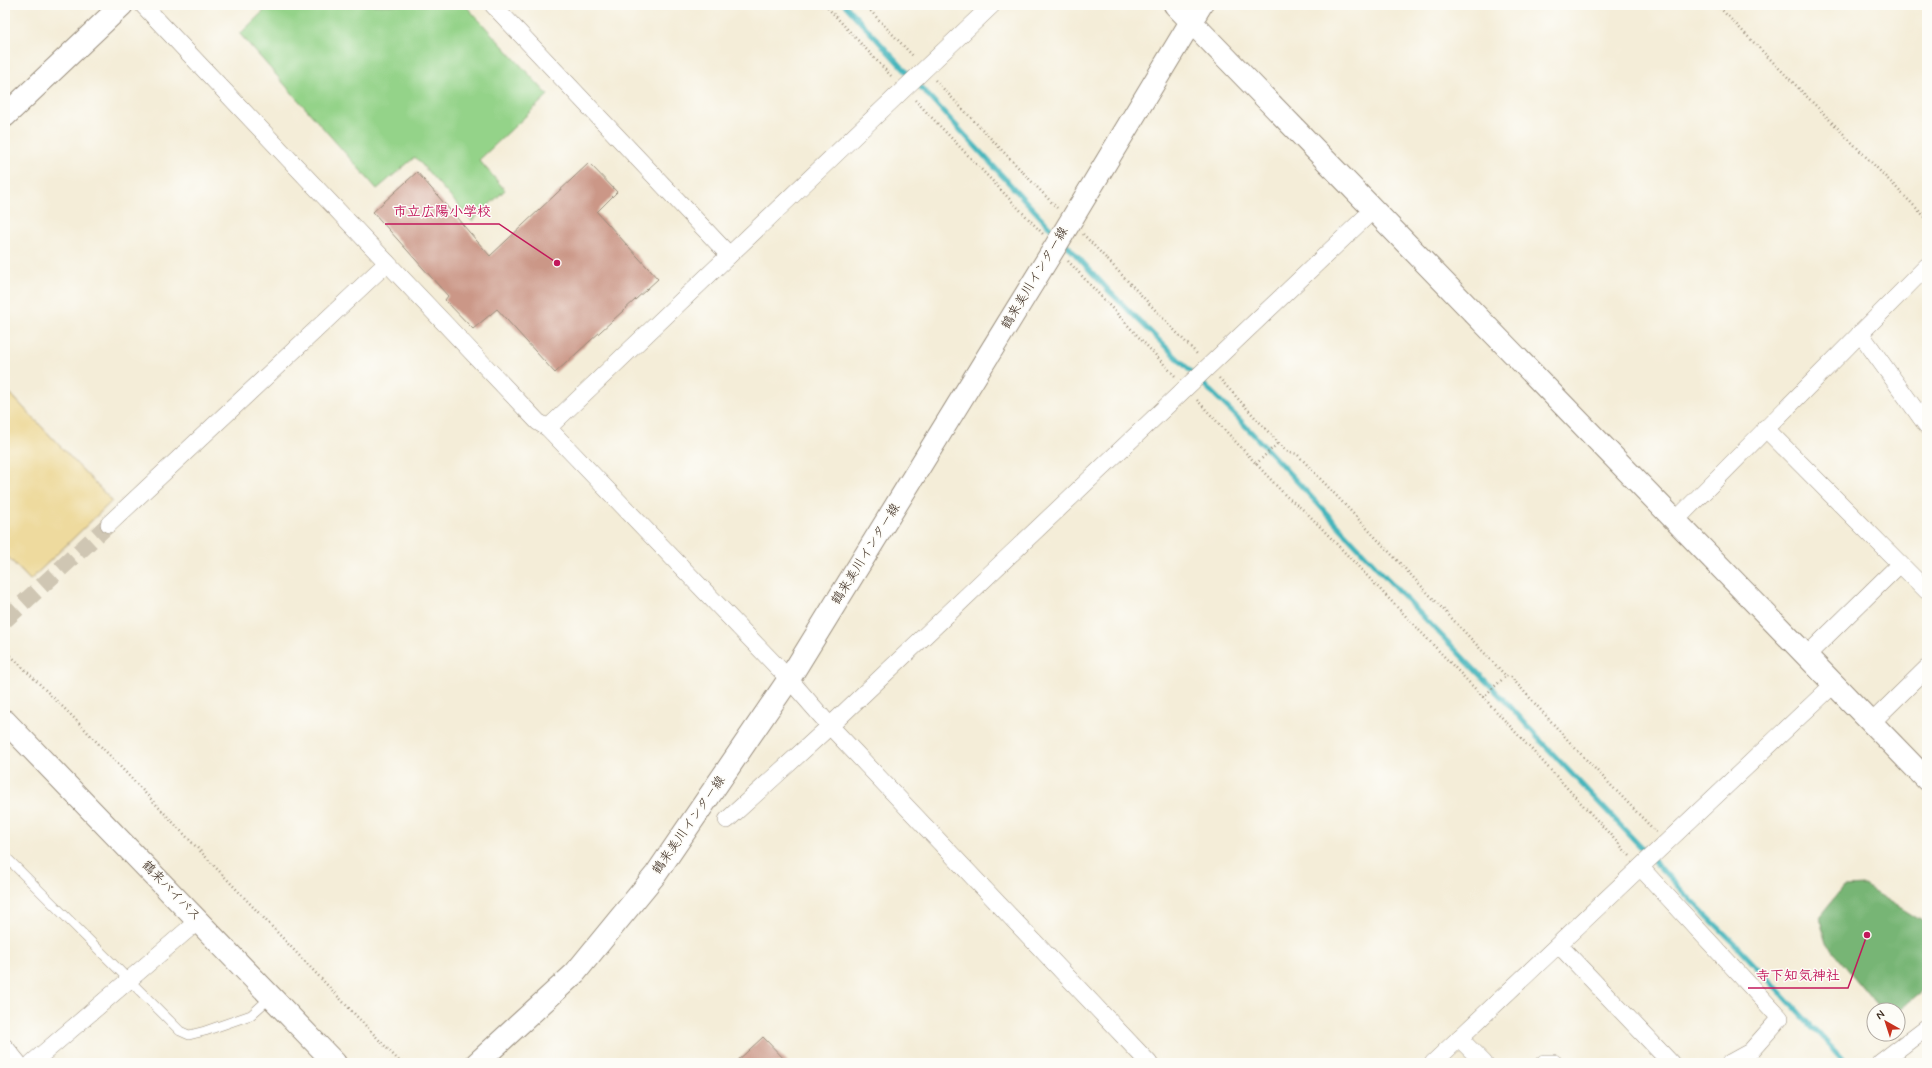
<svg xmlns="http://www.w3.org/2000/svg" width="1932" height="1068" viewBox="0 0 1932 1068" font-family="Mynerve,'Klee One',sans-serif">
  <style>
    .green { fill: #94d389; stroke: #687e54 }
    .forest { fill: #77b575; stroke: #59704a }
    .sand { fill: #eeda9e; stroke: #94825e }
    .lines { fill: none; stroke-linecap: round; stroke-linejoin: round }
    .stream { stroke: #45b5bc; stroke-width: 5 }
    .building { fill: #cb9787 }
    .minor-tunnel { stroke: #cfc6b3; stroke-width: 17; stroke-dasharray: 17 8; stroke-linecap: butt }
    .service-casing { stroke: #988c7b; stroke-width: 10 }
    .minor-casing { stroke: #988c7b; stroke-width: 18 }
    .tertiary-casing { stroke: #988c7b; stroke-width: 24 }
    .primary-casing { stroke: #988c7b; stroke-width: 24 }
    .trunk-casing { stroke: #988c7b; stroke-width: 24 }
    .path { stroke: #988c7b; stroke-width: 2.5; stroke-dasharray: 1 3; stroke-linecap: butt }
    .service { stroke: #fff; stroke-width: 9 }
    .minor { stroke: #fff; stroke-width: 17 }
    .tertiary { stroke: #fff; stroke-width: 22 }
    .primary { stroke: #fff; stroke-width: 22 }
    .trunk { stroke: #fff; stroke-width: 22 }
    .labels { text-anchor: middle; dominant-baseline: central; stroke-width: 3; stroke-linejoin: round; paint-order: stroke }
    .street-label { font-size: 13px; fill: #3b2a1e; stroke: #fdfcf7 }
    .leader { fill: none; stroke: #c2185b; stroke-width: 1.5 }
    .callout-dot { fill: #c2185b; stroke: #fdfcf7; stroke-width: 1.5 }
    .callout-label { font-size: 14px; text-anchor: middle; font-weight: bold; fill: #c2185b; stroke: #fdfcf7; stroke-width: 3; stroke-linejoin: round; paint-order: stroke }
  </style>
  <rect width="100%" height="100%" fill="#fdfcf7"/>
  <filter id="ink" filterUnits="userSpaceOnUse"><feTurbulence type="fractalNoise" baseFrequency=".025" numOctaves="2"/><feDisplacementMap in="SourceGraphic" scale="8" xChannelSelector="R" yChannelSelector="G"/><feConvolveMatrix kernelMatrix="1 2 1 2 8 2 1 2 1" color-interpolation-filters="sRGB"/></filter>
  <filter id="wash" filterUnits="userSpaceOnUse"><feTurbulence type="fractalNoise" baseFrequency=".012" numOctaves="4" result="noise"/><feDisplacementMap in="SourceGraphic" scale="16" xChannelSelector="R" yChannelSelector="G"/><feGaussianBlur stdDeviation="0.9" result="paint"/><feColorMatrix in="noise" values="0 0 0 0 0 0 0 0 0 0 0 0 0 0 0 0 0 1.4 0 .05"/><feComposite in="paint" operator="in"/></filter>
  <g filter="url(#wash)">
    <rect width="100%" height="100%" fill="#f4edd8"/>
    <polygon class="green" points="270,5 465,5 548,95 479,160 505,190 472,221 415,157 377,189 240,34"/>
    <polygon class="forest" points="1865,886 1927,924 1927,987 1898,1011 1881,1010 1828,945 1819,917 1843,887"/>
    <polygon class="sand" points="5,388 112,501 30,580 5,554"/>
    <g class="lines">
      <g class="stream">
        <polyline points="845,5 1056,234"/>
        <polyline points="1065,243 1110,292 1238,418 1408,601 1509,705 1538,738 1687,896 1738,947 1846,1063"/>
      </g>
    </g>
    <g id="blocks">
      <g class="building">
        <polygon points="589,163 617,192 597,212 658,279 555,373 497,309 473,329 445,300 448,296 373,212 417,172 490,256"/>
        <polygon points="763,1037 788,1063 735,1063"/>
      </g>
    </g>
  </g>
  <g filter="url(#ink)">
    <use href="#blocks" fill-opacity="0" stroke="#988c7b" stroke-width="1"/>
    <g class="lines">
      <polyline class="minor-tunnel" points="5,620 109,524"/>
      <g class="service-casing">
        <polyline id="service" points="5,856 180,1031 189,1035 205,1031 251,1015 272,996"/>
      </g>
      <g class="minor-casing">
        <g id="minor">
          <polyline points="143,5 538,422 548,428 789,679 830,726 1149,1063"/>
          <polyline points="493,5 729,255"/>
          <polyline points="1860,333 1927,426"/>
          <polyline points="548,428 992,5"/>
          <polyline points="1765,428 1927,591"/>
          <polyline points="1675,521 1927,266"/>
          <polyline points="109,524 387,263"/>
          <polyline points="1807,655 1900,564"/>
          <polyline points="1872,722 1927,668"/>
          <polyline points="727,820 830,726 1373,210"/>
          <polyline points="1641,868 1780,1018 1750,1052 1730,1063"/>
          <polyline points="1559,945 1671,1063"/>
          <polyline points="1459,1038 1484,1063"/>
          <polyline points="5,1047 18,1063"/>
          <polyline points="32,1063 199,920"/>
          <polyline points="1433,1063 1834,684"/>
          <polyline points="1544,1063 1554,1063"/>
          <polyline points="1880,1063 1927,1027"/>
        </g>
      </g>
      <g class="tertiary-casing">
        <g id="tertiary">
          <polyline points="1175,5 1927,780"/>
          <polyline points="5,116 122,5"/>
        </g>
      </g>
      <g class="primary-casing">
        <polyline id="primary" points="477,1063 575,973 656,874 789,679 1055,247 1201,5"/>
      </g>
      <g class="trunk-casing">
        <polyline id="trunk" points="5,721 335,1063"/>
      </g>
      <g class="path">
        <polyline points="825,5 893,78"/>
        <polyline points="865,5 914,57"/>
        <polyline points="1717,5 1927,219"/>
        <polyline points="935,80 1057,208"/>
        <polyline points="915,100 1043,234"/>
        <polyline points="1083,234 1198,355"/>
        <polyline points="1068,261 1175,376"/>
        <polyline points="1219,378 1286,451 1297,454 1506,676 1511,677 1575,748 1656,832"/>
        <polyline points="1197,400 1286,496 1307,513 1483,697 1630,856"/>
        <polyline points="1256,464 1278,443"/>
        <polyline points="5,650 76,720 401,1063"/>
        <polyline points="1483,697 1506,676"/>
      </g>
      <use href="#service" class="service"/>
      <use href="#minor" class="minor"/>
      <use href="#tertiary" class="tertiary"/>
      <use href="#primary" class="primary"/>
      <use href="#trunk" class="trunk"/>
    </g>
  </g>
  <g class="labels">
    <g class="street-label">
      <text transform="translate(1035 278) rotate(-59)">鶴来美川インター線</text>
      <text transform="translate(866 554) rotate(-58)">鶴来美川インター線</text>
      <text transform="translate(689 825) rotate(-55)">鶴来美川インター線</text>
      <text transform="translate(171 891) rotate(46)">鶴来バイパス</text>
    </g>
  </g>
  <path class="leader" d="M557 263L499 224H385M1867 935L1848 988H1748"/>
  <g class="callout-dot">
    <circle cx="557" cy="263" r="4"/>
    <circle cx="1867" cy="935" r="4"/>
  </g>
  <g class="callout-label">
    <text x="442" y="216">市立広陽小学校</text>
    <text x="1798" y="980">寺下知気神社</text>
  </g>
  <rect width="1932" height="1068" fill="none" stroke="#fdfcf7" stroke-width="20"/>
  <g transform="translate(1886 1022) rotate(321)"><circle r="19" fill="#fdfcf7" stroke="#afa8a0"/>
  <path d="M0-3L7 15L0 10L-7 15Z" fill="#c8321e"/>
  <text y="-6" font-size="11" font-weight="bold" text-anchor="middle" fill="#3b2a1e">N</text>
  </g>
</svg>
